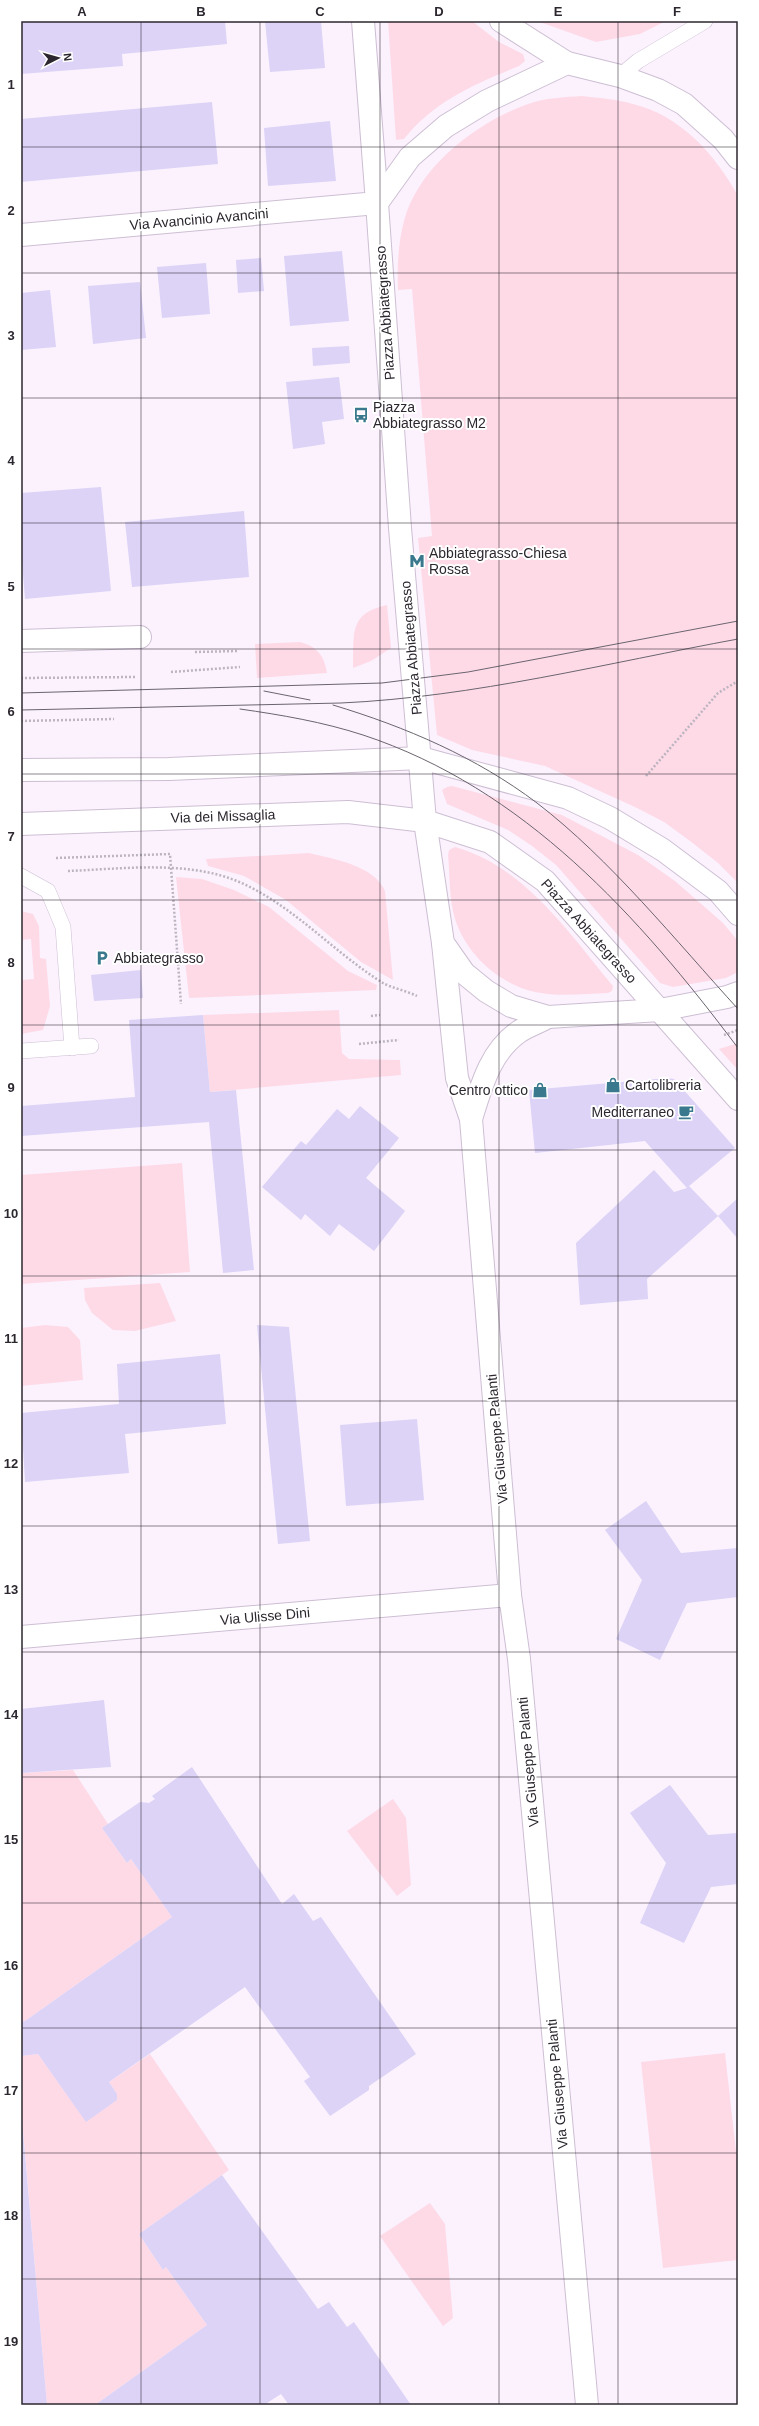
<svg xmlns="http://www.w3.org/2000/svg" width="759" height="2426" viewBox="0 0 759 2426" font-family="Arial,sans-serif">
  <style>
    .green { fill: #fedae7 }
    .building { fill: #dcd3f6 }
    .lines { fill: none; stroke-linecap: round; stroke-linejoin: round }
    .service-casing { stroke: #cdbfd3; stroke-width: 16 }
    .minor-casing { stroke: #cdbfd3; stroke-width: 24 }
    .tertiary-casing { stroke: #cdbfd3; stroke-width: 24 }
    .secondary-casing { stroke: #cdbfd3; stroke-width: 24 }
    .path { stroke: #bcb4bf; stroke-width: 2.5; stroke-dasharray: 2 2; stroke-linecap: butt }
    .service { stroke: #fff; stroke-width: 15 }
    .minor { stroke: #fff; stroke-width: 22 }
    .tertiary { stroke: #fff; stroke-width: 22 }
    .secondary { stroke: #fff; stroke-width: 22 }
    .tram { stroke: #6b656e; stroke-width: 1 }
    .grid { fill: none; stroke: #2c272f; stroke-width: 1; stroke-opacity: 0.55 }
    .labels { text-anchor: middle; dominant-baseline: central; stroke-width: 4; stroke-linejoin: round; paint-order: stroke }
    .street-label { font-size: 14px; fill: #2c272f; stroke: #fff }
    .poi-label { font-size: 14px; fill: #2c272f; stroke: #fff; text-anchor: start }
    .neatline { fill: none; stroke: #2c272f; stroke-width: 1.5 }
    .grid-label { font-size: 13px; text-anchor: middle; font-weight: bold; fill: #2c272f }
  </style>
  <rect width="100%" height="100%" fill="#fbf2fe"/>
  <g class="green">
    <path d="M388 21H472L499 42 523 54 525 61 519 66C475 84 434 101 404 139L396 140Z"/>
    <polygon points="537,21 666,21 640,34 596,42"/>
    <path d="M582 96C599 98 616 99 633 104 680 115 716 155 738 196V883L718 863 690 841 664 822 637 808 545 766 472 750 437 735 418 538 432 536 412 289 398 290C397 266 398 244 404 221 418 167 477 122 528 104 545 98 564 97 582 96Z"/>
    <path d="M387 605 391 648 371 661 353 668C354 635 348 613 387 605Z"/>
    <path d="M300 642C318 647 324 656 327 673L257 678 255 644Z"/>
    <polygon points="452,786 562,815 638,855 675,881 723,923 738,941 738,972 726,978 673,987 660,983 556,865 532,846 508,830 447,804 442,790 447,787"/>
    <path d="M455 847C524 866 569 933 613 986L612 991 608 993C584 994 558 997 535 992 499 984 466 954 455 919 449 899 450 876 448 855L449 850Z"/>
    <path d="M309 853C333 859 374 865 385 891L393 980 361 962 286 900 244 876 208 866 206 859Z"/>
    <polygon points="176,877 202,879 234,890 269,907 348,971 377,985 376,990 189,998"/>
    <polygon points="21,911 33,914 39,926 40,958 46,959 50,1006 43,1030 21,1034 21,980 34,979 31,939 21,940"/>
    <polygon points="339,1010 342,1053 349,1059 400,1060 401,1075 210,1092 203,1015"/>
    <polygon points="738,1043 738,1070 719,1049"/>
    <polygon points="182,1163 190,1272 21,1284 21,1175"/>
    <polygon points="160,1283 176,1321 135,1331 113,1330 92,1313 85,1300 84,1288"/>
    <polygon points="45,1325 68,1327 80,1340 83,1380 21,1386 21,1328"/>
    <polygon points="73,1770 108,1824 102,1828 127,1863 131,1859 172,1917 25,2021 21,2022 21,1773"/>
    <polygon points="393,1799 406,1818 411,1885 397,1896 347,1831"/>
    <polygon points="725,2053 738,2169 738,2260 663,2268 641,2062"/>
    <polygon points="38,2054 86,2121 117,2100 117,2094 109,2082 150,2054 229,2170 139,2234 163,2270 166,2267 207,2325 95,2405 47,2405 21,2107 21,2056"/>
    <polygon points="430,2203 445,2224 453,2318 443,2326 380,2236"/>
  </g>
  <g class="building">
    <polygon points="21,21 225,21 227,44 122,54 123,66 21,74"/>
    <polygon points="265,21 321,21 325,68 270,72"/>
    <polygon points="212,102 218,164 21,182 21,119"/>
    <polygon points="330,121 336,181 268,186 264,128"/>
    <polygon points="342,251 349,321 290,326 284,256"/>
    <polygon points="261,258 264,291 238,293 236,260"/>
    <polygon points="206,263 210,314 162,318 157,267"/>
    <polygon points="140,282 146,338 93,344 88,286"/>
    <polygon points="50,290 56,347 21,350 21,293"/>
    <polygon points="349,346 350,363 313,366 312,348"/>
    <polygon points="339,377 344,419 322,422 325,444 293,449 286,382"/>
    <polygon points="101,487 111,591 25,599 21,549 21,493"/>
    <polygon points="244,511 249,577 132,587 125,522"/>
    <polygon points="141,970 143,998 94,1001 91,975"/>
    <polygon points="203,1015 210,1092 236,1090 254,1270 223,1273 209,1122 21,1136 21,1106 135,1097 129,1020"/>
    <polygon points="668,1078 674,1079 735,1148 689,1186 718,1216 647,1279 648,1299 580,1305 576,1243 654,1170 674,1192 687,1188 645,1141 535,1153 529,1090"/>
    <polygon points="360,1106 399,1138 366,1178 405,1211 374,1251 339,1224 330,1236 305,1214 301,1220 262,1187 301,1141 306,1145 337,1109 349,1119"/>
    <polygon points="738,1198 738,1239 718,1216"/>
    <polygon points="257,1325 289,1327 310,1541 278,1544"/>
    <polygon points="220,1354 226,1424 125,1434 129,1473 25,1482 21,1413 119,1404 117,1364"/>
    <polygon points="417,1419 424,1500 346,1506 340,1425"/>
    <polygon points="646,1501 681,1553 738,1548 738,1597 687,1603 660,1660 616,1639 642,1580 605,1530"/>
    <polygon points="104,1700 111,1767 21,1773 21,1709"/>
    <polygon points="192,1767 282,1904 294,1894 313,1921 321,1917 416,2054 369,2086 369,2090 330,2116 304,2081 310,2077 245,1987 109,2082 117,2094 117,2100 86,2122 38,2054 21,2056 21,2022 25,2021 172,1917 131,1859 127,1863 102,1828 140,1802 149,1803 155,1799 152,1796"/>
    <polygon points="670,1785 708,1835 738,1833 738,1884 711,1887 684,1943 640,1923 666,1863 630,1813"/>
    <polygon points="21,2120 22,2120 47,2405 21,2405"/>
    <polygon points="222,2175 318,2309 329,2302 347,2327 354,2322 411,2405 289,2405 281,2394 264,2405 95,2405 207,2325 166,2267 163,2270 139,2234"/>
  </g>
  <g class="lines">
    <g class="service-casing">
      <g id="service">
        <polyline points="620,76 638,61 705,21"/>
        <polyline points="21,876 48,891 63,927 72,1048"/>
        <polyline points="21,1051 91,1046"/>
      </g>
    </g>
    <g class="minor-casing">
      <g id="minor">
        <polyline points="501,21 567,63"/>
        <polyline points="21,235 377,203 363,21"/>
        <polyline points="21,641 140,637"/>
        <polyline points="443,943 457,1078 471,1119 510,1595 519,1659 587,2405"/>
        <path d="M471 1119C481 1087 490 1051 520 1031 528 1026 539 1022 548 1017"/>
        <polyline points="21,1637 510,1595"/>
      </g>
    </g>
    <g class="tertiary-casing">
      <polyline id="tertiary" points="738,158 723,139 684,104 658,90 620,76 567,63 487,101 446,126 410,157 377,203 400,528 425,821 443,943 464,973 486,991 511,1006 548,1017 660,1010 727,997 738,993"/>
    </g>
    <g class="secondary-casing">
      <g id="secondary">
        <polyline points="21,770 169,769 421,758 568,798 610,818 663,850 718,891 738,914"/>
        <polyline points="21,824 348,812 425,821 490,842 545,881 738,1099"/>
      </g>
    </g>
    <g class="path">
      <polyline points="195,652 238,651"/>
      <polyline points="171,672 240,667"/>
      <polyline points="21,678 135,677"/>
      <polyline points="21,721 114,719"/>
      <polyline points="646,776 718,693 738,681"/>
      <polyline points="56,858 170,854 181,1004"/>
      <path d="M68 871C122 869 185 860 237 881 292 904 333 952 383 983 392 988 407 991 417 996"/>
      <polyline points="371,1016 380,1015"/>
      <polyline points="724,1035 738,1030"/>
      <polyline points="359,1044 399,1040"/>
    </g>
    <use href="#service" class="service"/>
    <use href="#minor" class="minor"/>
    <use href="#tertiary" class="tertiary"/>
    <use href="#secondary" class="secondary"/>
    <g class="tram">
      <polyline points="264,691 310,700"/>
      <polyline points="21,693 382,683 468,672 738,621"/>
      <path d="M333 705C406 727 476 757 537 803 610 859 676 941 738 1009"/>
      <path d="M240 709C282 715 323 722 363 735 524 788 639 916 738 1048"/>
      <path d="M21 710 341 703C474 697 607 663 738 639"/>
    </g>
  </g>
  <path class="grid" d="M141 21V2405M260 21V2405M380 21V2405M499 21V2405M618 21V2405M21 147H738M21 273H738M21 398H738M21 523H738M21 649H738M21 774H738M21 900H738M21 1025H738M21 1150H738M21 1276H738M21 1401H738M21 1526H738M21 1652H738M21 1777H738M21 1903H738M21 2028H738M21 2153H738M21 2279H738"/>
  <defs>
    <g id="bus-bare" transform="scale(1.2)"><path d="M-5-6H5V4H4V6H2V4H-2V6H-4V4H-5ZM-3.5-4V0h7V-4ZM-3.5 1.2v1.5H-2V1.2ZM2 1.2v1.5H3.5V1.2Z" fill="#3a788d" stroke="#fff" stroke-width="2.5" paint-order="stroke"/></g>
    <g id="metro-bare" transform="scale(1.2)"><path d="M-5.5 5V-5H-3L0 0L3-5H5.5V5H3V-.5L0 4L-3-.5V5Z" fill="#3a788d" stroke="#fff" stroke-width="2.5" paint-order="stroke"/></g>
    <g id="parking-bare" transform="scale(1.2)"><path d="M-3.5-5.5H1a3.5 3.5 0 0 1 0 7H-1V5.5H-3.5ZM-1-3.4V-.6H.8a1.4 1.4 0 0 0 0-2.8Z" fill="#3a788d" stroke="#fff" stroke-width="2.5" paint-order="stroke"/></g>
    <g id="shop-bare" transform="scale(1.2)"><path d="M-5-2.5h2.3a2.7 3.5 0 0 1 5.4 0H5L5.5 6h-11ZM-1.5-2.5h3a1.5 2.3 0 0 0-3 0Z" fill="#3a788d" stroke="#fff" stroke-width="2.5" paint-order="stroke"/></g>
    <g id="cafe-bare" transform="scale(1.2)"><path d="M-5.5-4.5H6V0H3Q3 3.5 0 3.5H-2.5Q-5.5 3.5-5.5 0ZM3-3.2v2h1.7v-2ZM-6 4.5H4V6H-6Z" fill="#3a788d" stroke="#fff" stroke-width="2.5" paint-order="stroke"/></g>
  </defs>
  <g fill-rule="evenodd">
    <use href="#bus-bare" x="361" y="415"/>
    <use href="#metro-bare" x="417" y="561"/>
    <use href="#parking-bare" x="102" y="958"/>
    <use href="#shop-bare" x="613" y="1085"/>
    <use href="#shop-bare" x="540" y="1090"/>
    <use href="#cafe-bare" x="686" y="1112"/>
  </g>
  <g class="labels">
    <g class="street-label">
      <text transform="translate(199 219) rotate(-5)">Via Avancinio Avancini</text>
      <text transform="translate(385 313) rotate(-94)">Piazza Abbiategrasso</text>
      <text transform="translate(411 648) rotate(-95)">Piazza Abbiategrasso</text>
      <text transform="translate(223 816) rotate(-2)">Via dei Missaglia</text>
      <text transform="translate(589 931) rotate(48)">Piazza Abbiategrasso</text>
      <text transform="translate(497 1439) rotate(-95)">Via Giuseppe Palanti</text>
      <text transform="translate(265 1616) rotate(-5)">Via Ulisse Dini</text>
      <text transform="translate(528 1762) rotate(-95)">Via Giuseppe Palanti</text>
      <text transform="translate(557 2084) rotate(-95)">Via Giuseppe Palanti</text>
    </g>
    <g class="poi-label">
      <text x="373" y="407">Piazza<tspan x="373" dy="16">Abbiategrasso M2</tspan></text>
      <text x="429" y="553">Abbiategrasso-Chiesa<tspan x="429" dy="16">Rossa</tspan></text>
      <text x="114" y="958">Abbiategrasso</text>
      <text x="625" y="1085">Cartolibreria</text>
      <text x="528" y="1090" text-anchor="end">Centro ottico</text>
      <text x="674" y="1112" text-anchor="end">Mediterraneo</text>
    </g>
  </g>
  <rect width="759" height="2426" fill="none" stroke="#ffffff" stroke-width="44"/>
  <g transform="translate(58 58) rotate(84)" stroke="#ffffff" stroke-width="3" paint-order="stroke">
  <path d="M0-3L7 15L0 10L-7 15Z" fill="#2c272f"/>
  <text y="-6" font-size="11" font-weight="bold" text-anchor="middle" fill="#2c272f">N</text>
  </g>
  <rect x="22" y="22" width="715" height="2382" class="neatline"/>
  <g class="grid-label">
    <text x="82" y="16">A</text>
    <text x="201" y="16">B</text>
    <text x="320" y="16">C</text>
    <text x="439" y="16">D</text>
    <text x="558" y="16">E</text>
    <text x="677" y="16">F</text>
    <text x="11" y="89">1</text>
    <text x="11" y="215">2</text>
    <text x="11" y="340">3</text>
    <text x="11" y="465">4</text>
    <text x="11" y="591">5</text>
    <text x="11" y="716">6</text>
    <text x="11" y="841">7</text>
    <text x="11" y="967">8</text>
    <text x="11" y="1092">9</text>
    <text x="11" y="1218">10</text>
    <text x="11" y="1343">11</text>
    <text x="11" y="1468">12</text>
    <text x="11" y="1594">13</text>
    <text x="11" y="1719">14</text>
    <text x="11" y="1844">15</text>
    <text x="11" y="1970">16</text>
    <text x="11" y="2095">17</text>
    <text x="11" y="2220">18</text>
    <text x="11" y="2346">19</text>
  </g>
</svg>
